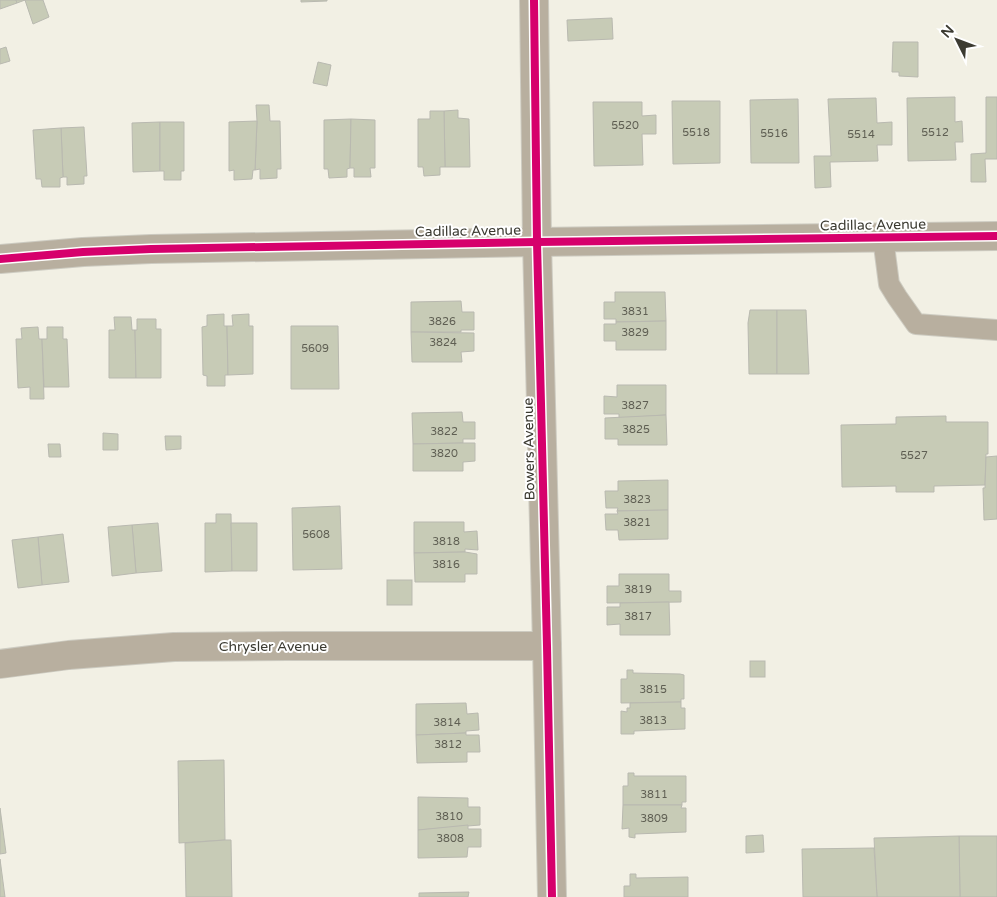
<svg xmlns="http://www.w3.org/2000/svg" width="997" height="897" viewBox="0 0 997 897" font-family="'Varela Round',sans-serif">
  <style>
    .building { fill: #c7cbb6; stroke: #b9b9b0 }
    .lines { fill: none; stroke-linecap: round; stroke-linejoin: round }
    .service-casing { stroke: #cdcbc1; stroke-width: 22 }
    .minor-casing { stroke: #cdcbc1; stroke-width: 30 }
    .service { stroke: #b8af9f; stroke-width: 20 }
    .minor { stroke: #b8af9f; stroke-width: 28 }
    .cycleway-casing { stroke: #fff; stroke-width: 11 }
    .cycleway { stroke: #d6006c; stroke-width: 8 }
    .labels { text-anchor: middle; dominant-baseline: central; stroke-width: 4; stroke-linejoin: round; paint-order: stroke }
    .number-label { font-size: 11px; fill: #5f5f53 }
    .street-label { font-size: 14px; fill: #3c3b32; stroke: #fff }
  </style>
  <rect width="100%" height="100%" fill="#f2f0e4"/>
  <g class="building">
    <polygon points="0,0 16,0 17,3 0,9"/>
    <polygon points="16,0 43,0 49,17 33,24 25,0 17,3"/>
    <polygon points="301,0 327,0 327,1 301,2"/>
    <polygon points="612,18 613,39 568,41 567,20"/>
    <polygon points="893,42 918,42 918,77 899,76 899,72 892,72"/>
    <polygon points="6,47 10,61 0,64 0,49"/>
    <polygon points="318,62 331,65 327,86 313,83"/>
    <polygon points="955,97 955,122 962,121 963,142 955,142 956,160 908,161 907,98"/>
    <polygon points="986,97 997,97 997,159 985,159 986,182 971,182 971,154 986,153"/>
    <polygon points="876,98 877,123 892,122 892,145 877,145 878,161 830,162 831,187 815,188 814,156 831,156 828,99"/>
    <polygon points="798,99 799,163 751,163 750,100"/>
    <polygon points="672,101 720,101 720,163 673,164"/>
    <polygon points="593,102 642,102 642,116 656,115 656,134 642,134 643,165 594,166"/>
    <polygon points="256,105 269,105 270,121 280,121 281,169 277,169 277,178 260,179 260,169 255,170 257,121"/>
    <polygon points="458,110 458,118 469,119 470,167 445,167 444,111"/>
    <polygon points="430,111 444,111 445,167 440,167 440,175 424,176 423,167 418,167 418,119 430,119"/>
    <polygon points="351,119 350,168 347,169 347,177 329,178 328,169 324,169 324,120"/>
    <polygon points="351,119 375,120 375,168 370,168 371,177 354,177 354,168 350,168"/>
    <polygon points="257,121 255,170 253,170 252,179 234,180 234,170 229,171 229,122"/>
    <polygon points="160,122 160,171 133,172 132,123"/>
    <polygon points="160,122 184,122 184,171 181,171 181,180 164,180 164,171 160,171"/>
    <polygon points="84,127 87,176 84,176 84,184 67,185 67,177 63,177 61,128"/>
    <polygon points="61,128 63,177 60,178 60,187 42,187 41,179 36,179 33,130"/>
    <polygon points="615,292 665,292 666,321 616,322 616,319 604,319 604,302 615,302"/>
    <polygon points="461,301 462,312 474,312 474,330 461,330 461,332 411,332 411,302"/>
    <polygon points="750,310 777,310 777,374 749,374 748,323"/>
    <polygon points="777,310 806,310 809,374 777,374"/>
    <polygon points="224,314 224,326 227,326 228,375 225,375 225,386 207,386 207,376 203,375 202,327 207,326 207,315"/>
    <polygon points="249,314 249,326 253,326 253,374 228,375 227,326 233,326 232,315"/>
    <polygon points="114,317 131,317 132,330 135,330 136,378 109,378 109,330 115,330"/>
    <polygon points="137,319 156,319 156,329 161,329 161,378 136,378 135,330 137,330"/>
    <polygon points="666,321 666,350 616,350 616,341 604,341 604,324 616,324 616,322"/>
    <polygon points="291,326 338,326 339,389 291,389"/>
    <polygon points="38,327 39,339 42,339 44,399 30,399 30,387 18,388 16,339 22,339 21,328"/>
    <polygon points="47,327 63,327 63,339 67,339 69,387 44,387 42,339 47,339"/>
    <polygon points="411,332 474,333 474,351 461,352 462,362 412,362"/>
    <polygon points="617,385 666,385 666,415 619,418 619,414 604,414 604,396 617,397"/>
    <polygon points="462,412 463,422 475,422 475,439 463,439 463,443 413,444 412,413"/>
    <polygon points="666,415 667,445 618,445 618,439 605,439 605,418"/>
    <polygon points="946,416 946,422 988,422 988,454 986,454 985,485 934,486 934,492 896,492 896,486 842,487 841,425 896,424 896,417"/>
    <polygon points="103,433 118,434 118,450 103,450"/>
    <polygon points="165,436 181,436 181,449 166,450"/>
    <polygon points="463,443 475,443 475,461 463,462 463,471 413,471 413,444"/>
    <polygon points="48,444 60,444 61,457 49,457"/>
    <polygon points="997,456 997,519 984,520 983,488 985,488 986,457"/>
    <polygon points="668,480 668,510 617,511 618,508 606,508 605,491 618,491 618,481"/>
    <polygon points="340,506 342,569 293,570 292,508"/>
    <polygon points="668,510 668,539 619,540 618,530 606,530 605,514 618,514 617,511"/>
    <polygon points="216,514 231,514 232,571 205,572 205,523 216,523"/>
    <polygon points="414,522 464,522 464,532 477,531 478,550 465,549 465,552 414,553"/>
    <polygon points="158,523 162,571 136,573 132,525"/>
    <polygon points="231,523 257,523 257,571 232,571"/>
    <polygon points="132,525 136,573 112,576 108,527"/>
    <polygon points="63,534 69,582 42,585 38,537"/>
    <polygon points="38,537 42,585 18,588 12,540"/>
    <polygon points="465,552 477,554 477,574 465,574 465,582 415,582 414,553"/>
    <polygon points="619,574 669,574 669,591 681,591 681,602 607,603 607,586 619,586"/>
    <rect x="387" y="580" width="25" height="25"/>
    <polygon points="669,602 670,635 620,635 620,624 607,625 607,607 620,607 620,603"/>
    <rect x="750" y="661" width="15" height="16"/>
    <polygon points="627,670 633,670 633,673 680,674 684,675 684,699 681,699 681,702 621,703 621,679 627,679"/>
    <polygon points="681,702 681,708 685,708 685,729 634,731 634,734 621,734 621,711 627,712 627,708 630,708 630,703"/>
    <polygon points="466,703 467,714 478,713 479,730 466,731 466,733 416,735 416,704"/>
    <polygon points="466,733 466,735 479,735 480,752 467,752 467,762 417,763 416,735"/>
    <polygon points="224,760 225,840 179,843 178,761"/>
    <polygon points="628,773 634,773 634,776 686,776 686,802 682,802 682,805 623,805 623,786 628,786"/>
    <polygon points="418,797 468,798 468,807 480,807 480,825 418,830"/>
    <polygon points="623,805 682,805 681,808 686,808 686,832 635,834 635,838 629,837 629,828 622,829"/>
    <polygon points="0,808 6,853 0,854"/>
    <polygon points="468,825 468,829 481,829 481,847 468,847 467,857 418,858 418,830"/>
    <polygon points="763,835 764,852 746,853 746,836"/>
    <polygon points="959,836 997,836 997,897 960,897"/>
    <polygon points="959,836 960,897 877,897 874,838"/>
    <polygon points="225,840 231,840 232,897 186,897 185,843"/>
    <polygon points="874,848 877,897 803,897 802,849"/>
    <polygon points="0,859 5,897 0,897"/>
    <polygon points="630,874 636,874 636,878 688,877 688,897 624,897 624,886 630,886"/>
    <polygon points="469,892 468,897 419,897 419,893"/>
  </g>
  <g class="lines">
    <g class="service-casing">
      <polyline id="service" points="883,238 889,284 897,297 916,324 997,330"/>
    </g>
    <g class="minor-casing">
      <g id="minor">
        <polyline points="534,0 537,242 547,646 552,897"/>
        <polyline points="0,259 83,252 151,249 537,242 997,236"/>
        <polyline points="0,664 69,655 174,647 287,646 547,646"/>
      </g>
    </g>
    <use href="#service" class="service"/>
    <use href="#minor" class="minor"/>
    <g class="cycleway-casing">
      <g id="cycleway">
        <polyline points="534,0 537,242 547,646 552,897"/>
        <polyline points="0,259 83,252 151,249 537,242 997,236"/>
      </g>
    </g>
    <use href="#cycleway" class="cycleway"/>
  </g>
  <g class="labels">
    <g class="number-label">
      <text x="625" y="125">5520</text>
      <text x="696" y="132">5518</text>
      <text x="935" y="132">5512</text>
      <text x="774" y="133">5516</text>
      <text x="861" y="134">5514</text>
      <text x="635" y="311">3831</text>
      <text x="442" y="321">3826</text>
      <text x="635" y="332">3829</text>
      <text x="443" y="342">3824</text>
      <text x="315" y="348">5609</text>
      <text x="635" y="405">3827</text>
      <text x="636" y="429">3825</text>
      <text x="444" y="431">3822</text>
      <text x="444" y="453">3820</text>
      <text x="914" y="455">5527</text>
      <text x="637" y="499">3823</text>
      <text x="637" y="522">3821</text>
      <text x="316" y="534">5608</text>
      <text x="446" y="541">3818</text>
      <text x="446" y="564">3816</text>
      <text x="638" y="589">3819</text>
      <text x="638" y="616">3817</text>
      <text x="653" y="689">3815</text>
      <text x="653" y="720">3813</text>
      <text x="447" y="722">3814</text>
      <text x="448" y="744">3812</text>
      <text x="654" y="794">3811</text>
      <text x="449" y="816">3810</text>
      <text x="654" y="818">3809</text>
      <text x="450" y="838">3808</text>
    </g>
    <g class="street-label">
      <text transform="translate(873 225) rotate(-1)">Cadillac Avenue</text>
      <text transform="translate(468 231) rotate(-1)">Cadillac Avenue</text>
      <text transform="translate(529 449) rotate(-91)">Bowers Avenue</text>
      <text x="273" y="646">Chrysler Avenue</text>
    </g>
  </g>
  <g transform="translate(957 40) rotate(312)" stroke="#ffffff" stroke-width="4" paint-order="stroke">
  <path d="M0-4L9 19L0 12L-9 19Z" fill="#3c3b32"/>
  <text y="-8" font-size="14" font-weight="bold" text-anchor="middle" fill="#3c3b32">N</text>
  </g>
</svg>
